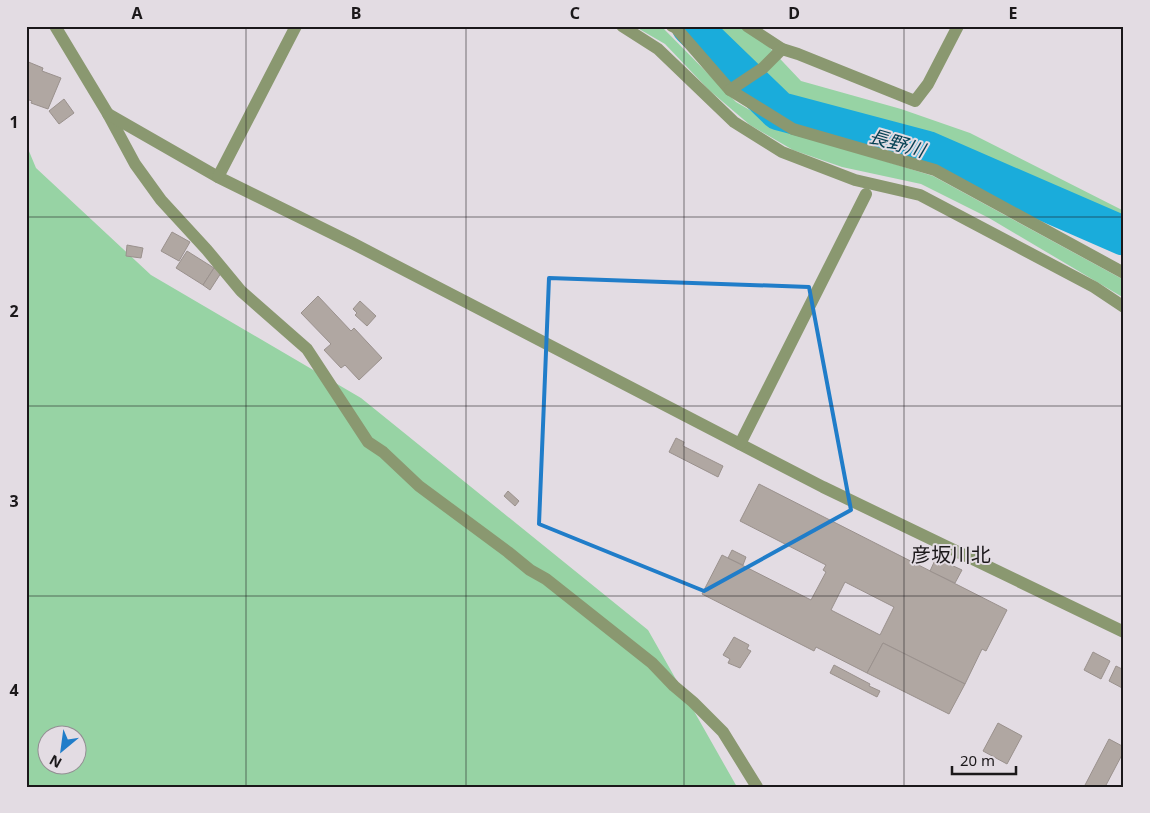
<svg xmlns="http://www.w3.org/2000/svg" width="1150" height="813" viewBox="0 0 1150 813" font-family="'Noto Sans','Noto Sans JP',sans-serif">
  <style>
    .green { fill: #97d3a4; fill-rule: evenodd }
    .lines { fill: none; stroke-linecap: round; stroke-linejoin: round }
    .river { stroke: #1aacdb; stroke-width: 39 }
    .building { fill: #b0a7a2; stroke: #9a918d; fill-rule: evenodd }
    .minor { stroke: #8a9870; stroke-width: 12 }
    .marked { fill: none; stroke: #207dc9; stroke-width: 4; stroke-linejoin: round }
    .grid { fill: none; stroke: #1b181a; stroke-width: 1; stroke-opacity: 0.55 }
    .labels { text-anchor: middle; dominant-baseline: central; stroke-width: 4; stroke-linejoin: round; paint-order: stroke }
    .water-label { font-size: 19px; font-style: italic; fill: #043f52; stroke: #e3dce3 }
    .quarter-label { font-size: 20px; fill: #1b181a; stroke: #e3dce3 }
    .neatline { fill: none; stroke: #1b181a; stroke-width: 2 }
    .grid-label { font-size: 16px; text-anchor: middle; font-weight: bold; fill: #1b181a }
  </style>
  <rect width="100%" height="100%" fill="#e3dce3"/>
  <g class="green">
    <polygon points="634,26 663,28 736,102 784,130 933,176 1124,280 1124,298 989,218 921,184 842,167 793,150 750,125 709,90 665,44"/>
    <polygon points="700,26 749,26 801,81 901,109 970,133 1124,211 1124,244 935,148 853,125 778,90"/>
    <path d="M26 144 36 168 151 275 361 398 648 630 737 787H26ZM48 736H78V766H48Z"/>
  </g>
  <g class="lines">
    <polyline class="river" points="691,26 779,111 926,150 1124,236"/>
  </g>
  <g class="building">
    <polygon points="26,61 43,68 42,71 61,78 48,109 31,103 32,101 26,99"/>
    <polygon points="64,99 74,113 59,124 49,111"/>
    <polygon points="172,232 190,242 179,261 161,251"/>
    <polygon points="127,245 143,248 141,258 126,256"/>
    <polygon points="187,251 214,268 203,285 176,268"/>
    <polygon points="214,268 221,273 210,290 203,285"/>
    <polygon points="318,296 351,331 354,328 382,358 359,380 345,365 341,368 324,350 331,344 301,313"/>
    <polygon points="360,301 376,316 367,326 355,315 357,313 353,309"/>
    <polygon points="676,438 684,442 683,446 723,466 718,477 669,452"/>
    <path d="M759 484 1007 610 986 651 982 649 965 684 883 643 867 673 816 647 814 651 702 594 722 555 811 600 826 572 823 570 826 565 740 521ZM845 582 894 607 880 635 831 610Z"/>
    <polygon points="508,491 519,501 515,506 504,496"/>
    <polygon points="732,550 746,557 743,565 728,558"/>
    <polygon points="936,558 962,570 955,583 930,571"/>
    <polygon points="734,637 749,645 747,649 751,651 740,668 728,663 730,659 723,655"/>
    <polygon points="883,643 965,684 949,714 867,673"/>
    <polygon points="1093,652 1110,661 1101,679 1084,670"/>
    <polygon points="834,665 870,684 869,686 880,691 877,697 830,673"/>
    <polygon points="1116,666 1124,670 1124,689 1109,681"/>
    <polygon points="998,723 1022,736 1007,764 983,751"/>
    <polygon points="1109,739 1124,747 1124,751 1105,787 1084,787"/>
  </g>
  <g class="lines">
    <g class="minor">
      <polyline points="55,26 108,114 135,164 161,200 207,250 241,291 307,349 368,442 383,452 419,486 508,552 530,570 546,579 652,663 674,686 693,702 723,732 757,787"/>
      <polyline points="622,26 658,49 734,122 782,152 855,180 920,195 1094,287 1124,307"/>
      <polyline points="672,26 676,28 730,90 793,129 935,170 1124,273"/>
      <polyline points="747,26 782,49 798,54 915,101 928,84 958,26"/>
      <polyline points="730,90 763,68 782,49"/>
      <polyline points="108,114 218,177 352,243 823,487 1124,632"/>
      <polyline points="218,177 296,26"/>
      <polyline points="740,444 866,194"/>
    </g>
  </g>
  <path class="marked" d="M549 278 809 287 851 510 704 591 539 524Z"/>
  <path class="grid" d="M246 26V787M466 26V787M684 26V787M904 26V787M26 217H1124M26 406H1124M26 596H1124"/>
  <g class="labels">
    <g class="water-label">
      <text transform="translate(897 143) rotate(16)">長野川</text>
    </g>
    <g class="quarter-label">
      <text x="951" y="554">彦坂川北</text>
    </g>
  </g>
  <rect width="1150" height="813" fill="none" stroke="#e3dce3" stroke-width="55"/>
  <g transform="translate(62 750) rotate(209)"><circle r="24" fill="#e3dce3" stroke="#938e93"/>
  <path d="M0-4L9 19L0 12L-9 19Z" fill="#207dc9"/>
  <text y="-8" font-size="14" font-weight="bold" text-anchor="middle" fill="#1b181a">N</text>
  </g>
  <path d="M952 766v8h64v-8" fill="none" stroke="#1b181a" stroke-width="2.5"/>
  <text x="960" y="766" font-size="15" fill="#1b181a" stroke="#e3dce3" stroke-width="4" paint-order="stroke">20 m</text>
  <rect x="28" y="28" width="1094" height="758" class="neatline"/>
  <g class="grid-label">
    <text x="137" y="19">A</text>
    <text x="356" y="19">B</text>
    <text x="575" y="19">C</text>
    <text x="794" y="19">D</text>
    <text x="1013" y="19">E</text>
    <text x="14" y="128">1</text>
    <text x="14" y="317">2</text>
    <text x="14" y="507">3</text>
    <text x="14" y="696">4</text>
  </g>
</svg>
